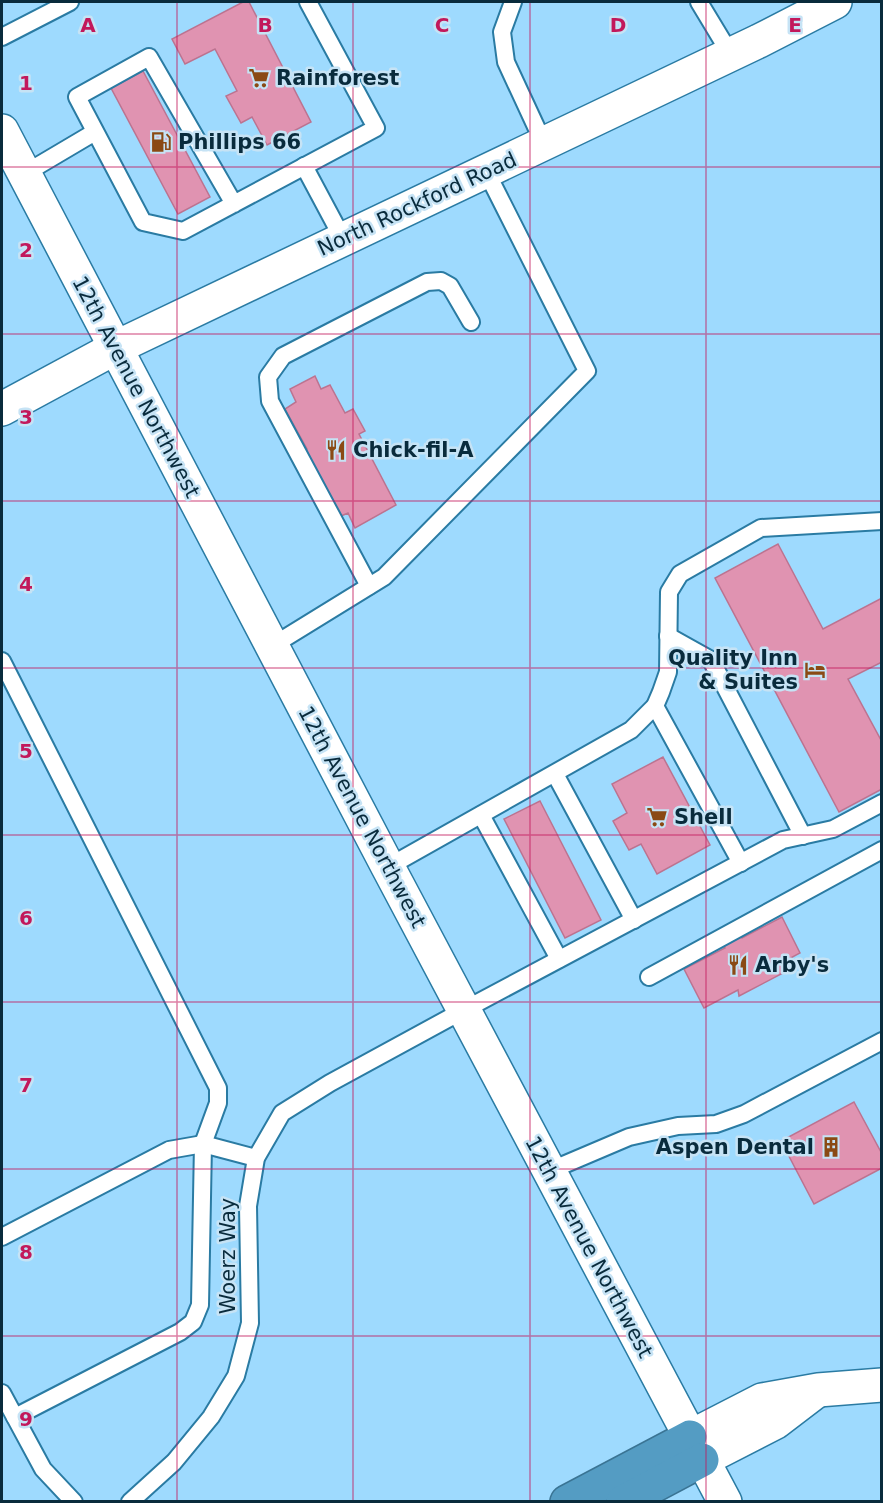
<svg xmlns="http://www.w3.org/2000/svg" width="883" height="1503" viewBox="0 0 883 1503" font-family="'DejaVu Sans',sans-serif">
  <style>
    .building { fill: #e093b1; stroke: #bc7390; stroke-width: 1.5 }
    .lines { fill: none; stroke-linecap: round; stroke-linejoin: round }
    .service-casing { stroke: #2a7ba3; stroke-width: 20 }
    .tertiary-casing { stroke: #2a7ba3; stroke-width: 36 }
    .secondary-casing { stroke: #2a7ba3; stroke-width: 36 }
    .motorway-casing { stroke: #3a7494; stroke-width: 36 }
    .service { stroke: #fff; stroke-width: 16 }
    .tertiary { stroke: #fff; stroke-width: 33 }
    .secondary { stroke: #fff; stroke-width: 33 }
    .motorway { stroke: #549cc3; stroke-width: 33 }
    .grid { fill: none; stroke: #c2185b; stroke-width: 1.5; stroke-opacity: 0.55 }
    .labels { text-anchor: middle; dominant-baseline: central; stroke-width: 5; stroke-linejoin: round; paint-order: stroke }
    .poi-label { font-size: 21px; font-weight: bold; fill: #092b3c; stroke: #c6e3f5; text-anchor: start }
    .street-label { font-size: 21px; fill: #092b3c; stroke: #c6e3f5 }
    .grid-label { font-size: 20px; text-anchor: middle; font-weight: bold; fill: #c2185b; stroke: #c6e3f5; stroke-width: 5; stroke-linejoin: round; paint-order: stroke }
  </style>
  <rect width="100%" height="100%" fill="#9edafe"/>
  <g class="building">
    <polygon points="243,2 249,2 311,122 267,145 252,117 241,123 226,96 237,91 215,49 185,64 172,39"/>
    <polygon points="143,71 210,197 178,214 111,88"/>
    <polygon points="315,376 321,389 330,385 345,413 353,409 365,431 359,434 396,505 355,528 348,513 341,516 303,452 307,449 285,409 296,402 290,389"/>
    <polygon points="778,544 823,629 882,598 882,662 848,679 882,742 882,789 839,812 715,578"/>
    <polygon points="663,757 710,845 657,874 641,844 629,850 613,821 627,813 612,784"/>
    <polygon points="540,801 601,920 565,938 504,819"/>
    <polygon points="782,917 800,953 783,962 787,971 739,996 738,990 704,1008 684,969 725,948 721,939 738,930 742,938"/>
    <polygon points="854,1102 882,1154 882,1168 814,1204 781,1141"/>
  </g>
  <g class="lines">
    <g class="service-casing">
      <g id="service">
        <polyline points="513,2 502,32 506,62 544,144"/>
        <polyline points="699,2 731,55"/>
        <polyline points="2,37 70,2"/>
        <polyline points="304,166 343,239"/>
        <polyline points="24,174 95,132"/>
        <polyline points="234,204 149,57 77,97 143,222 183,231 376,128 308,2"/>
        <polyline points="369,586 270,401 268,377 283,356 427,282 441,281 450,286 471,322"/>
        <polyline points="668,636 711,660 803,836"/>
        <polyline points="272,646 384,577 587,371 486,171"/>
        <polyline points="2,661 218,1088 218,1103 203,1144 200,1305 193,1322 180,1332 15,1417"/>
        <polyline points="655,706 741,863"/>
        <polyline points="555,774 634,920"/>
        <polyline points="481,815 559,959"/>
        <polyline points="388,867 631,730 655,706 661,692 668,672 669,592 680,574 761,528 882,521"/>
        <polyline points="649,977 882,850"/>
        <polyline points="549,1171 629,1137 678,1126 716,1124 744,1114 882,1041"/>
        <polyline points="2,1237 169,1150 203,1144 256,1158"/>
        <polyline points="2,1393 43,1469 74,1502"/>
        <polyline points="130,1502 174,1462 211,1417 236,1376 250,1323 248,1206 256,1158 282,1113 330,1083 464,1010 783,840 833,829 882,803"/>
      </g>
    </g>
    <g class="tertiary-casing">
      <g id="tertiary">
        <polyline points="2,409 115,348 759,41 835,2"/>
        <polyline points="690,1437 762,1400 818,1390 882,1385"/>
        <polyline points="702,1460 776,1422 814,1393"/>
      </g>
    </g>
    <g class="secondary-casing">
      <polyline id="secondary" points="2,131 388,867 725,1502"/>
    </g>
    <g class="motorway-casing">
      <g id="motorway">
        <polyline points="567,1502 690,1437"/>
        <polyline points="623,1502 702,1460"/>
      </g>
    </g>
    <use href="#service" class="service"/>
    <use href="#tertiary" class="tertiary"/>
    <use href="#secondary" class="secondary"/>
    <use href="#motorway" class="motorway"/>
  </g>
  <path class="grid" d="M177 2V1502M353 2V1502M530 2V1502M706 2V1502M2 167H882M2 334H882M2 501H882M2 668H882M2 835H882M2 1002H882M2 1169H882M2 1336H882"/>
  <defs>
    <g id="supermarket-bare" transform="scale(1.62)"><path d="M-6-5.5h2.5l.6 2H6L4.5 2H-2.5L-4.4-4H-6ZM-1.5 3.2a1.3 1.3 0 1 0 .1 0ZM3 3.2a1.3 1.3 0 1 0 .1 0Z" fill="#8a4a14" stroke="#c6e3f5" stroke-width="2.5" paint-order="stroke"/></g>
    <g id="fuel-bare" transform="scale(1.62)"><path d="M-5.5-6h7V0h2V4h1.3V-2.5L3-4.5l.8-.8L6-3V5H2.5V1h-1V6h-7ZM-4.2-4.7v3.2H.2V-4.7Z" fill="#8a4a14" stroke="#c6e3f5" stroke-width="2.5" paint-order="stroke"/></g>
    <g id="restaurant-bare" transform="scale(1.62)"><path d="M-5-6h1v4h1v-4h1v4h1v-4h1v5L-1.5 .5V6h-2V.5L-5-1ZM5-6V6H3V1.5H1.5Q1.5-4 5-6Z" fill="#8a4a14" stroke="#c6e3f5" stroke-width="2.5" paint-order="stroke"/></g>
    <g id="hotel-bare" transform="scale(1.62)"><path d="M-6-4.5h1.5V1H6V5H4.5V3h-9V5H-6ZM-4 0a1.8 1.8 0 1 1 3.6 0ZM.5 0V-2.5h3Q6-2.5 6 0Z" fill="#8a4a14" stroke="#c6e3f5" stroke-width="2.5" paint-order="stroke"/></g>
    <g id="building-bare" transform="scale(1.62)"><path d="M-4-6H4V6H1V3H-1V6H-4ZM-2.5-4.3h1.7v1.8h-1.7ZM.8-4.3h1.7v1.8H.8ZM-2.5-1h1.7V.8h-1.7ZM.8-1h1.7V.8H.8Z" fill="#8a4a14" stroke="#c6e3f5" stroke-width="2.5" paint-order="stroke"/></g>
  </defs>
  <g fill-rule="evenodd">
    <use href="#supermarket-bare" x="259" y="78"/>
    <use href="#fuel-bare" x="161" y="142"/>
    <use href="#restaurant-bare" x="336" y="450"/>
    <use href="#hotel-bare" x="815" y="670"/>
    <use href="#supermarket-bare" x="657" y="817"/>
    <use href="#restaurant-bare" x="738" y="965"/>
    <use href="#building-bare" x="831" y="1147"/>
  </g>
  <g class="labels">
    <g class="poi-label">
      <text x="276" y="78">Rainforest</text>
      <text x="178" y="142">Phillips 66</text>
      <text x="353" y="450">Chick-fil-A</text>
      <text x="798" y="658" text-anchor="end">Quality Inn<tspan x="798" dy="24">&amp; Suites</tspan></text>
      <text x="674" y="817">Shell</text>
      <text x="755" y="965">Arby's</text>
      <text x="814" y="1147" text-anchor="end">Aspen Dental</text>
    </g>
    <g class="street-label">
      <text transform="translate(417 204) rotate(-25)">North Rockford Road</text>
      <text transform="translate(136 387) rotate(62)">12th Avenue Northwest</text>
      <text transform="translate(362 817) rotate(62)">12th Avenue Northwest</text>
      <text transform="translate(589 1247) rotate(62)">12th Avenue Northwest</text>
      <text transform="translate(228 1256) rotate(-90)">Woerz Way</text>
    </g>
  </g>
  <g class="grid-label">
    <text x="88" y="32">A</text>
    <text x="265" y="32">B</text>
    <text x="442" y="32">C</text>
    <text x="618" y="32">D</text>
    <text x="795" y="32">E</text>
    <text x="26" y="90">1</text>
    <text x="26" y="257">2</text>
    <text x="26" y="424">3</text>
    <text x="26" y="591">4</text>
    <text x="26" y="758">5</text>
    <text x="26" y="925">6</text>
    <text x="26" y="1092">7</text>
    <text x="26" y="1259">8</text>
    <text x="26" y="1426">9</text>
  </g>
  <rect width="883" height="1503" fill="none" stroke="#092b3c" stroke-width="6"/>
</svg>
